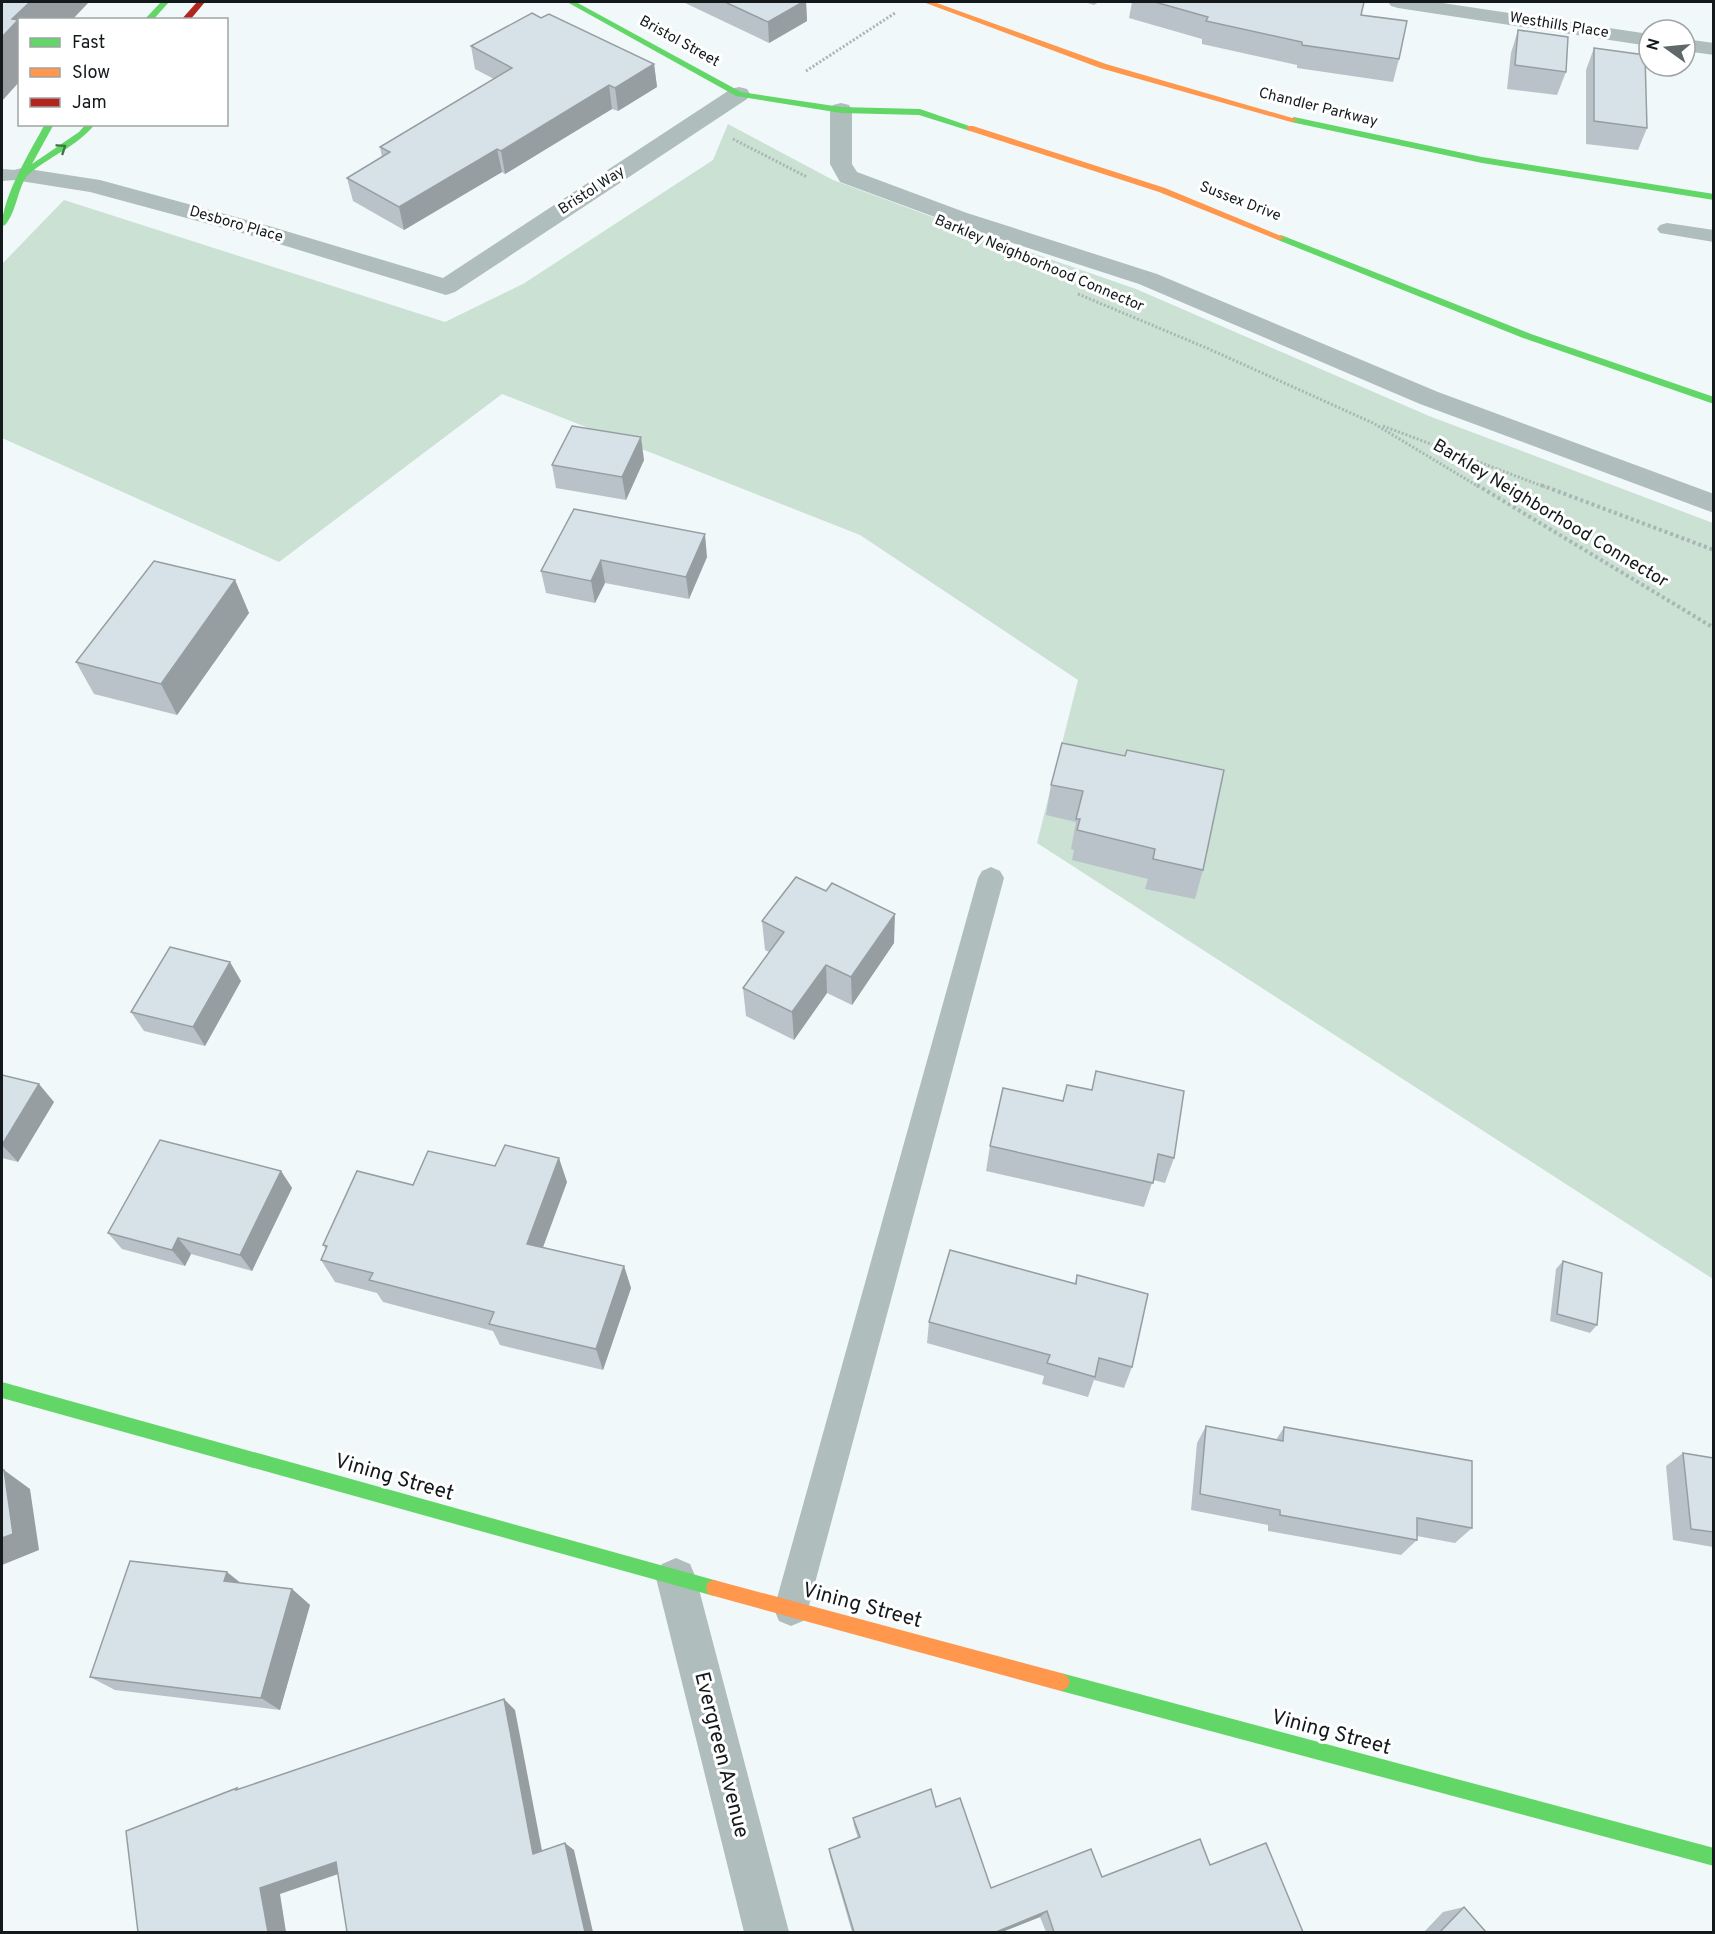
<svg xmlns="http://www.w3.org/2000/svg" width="1715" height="1934" viewBox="0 0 1715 1934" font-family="Overpass,sans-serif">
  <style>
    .forest { fill: #cae1d4 }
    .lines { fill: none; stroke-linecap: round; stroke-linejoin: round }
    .path-far1 { stroke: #aab6b4; stroke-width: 3; stroke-dasharray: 2 2; stroke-linecap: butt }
    .path { stroke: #aab6b4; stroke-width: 4; stroke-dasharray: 3 3; stroke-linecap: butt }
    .lane { fill: #afbdbc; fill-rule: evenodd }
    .street { fill: #afbdbc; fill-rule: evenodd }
    .fast { fill: #63d668; fill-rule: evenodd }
    .slow { fill: #ff974d; fill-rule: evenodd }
    .jam { fill: #b3261e; fill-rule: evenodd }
    .wall { fill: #b9c2c8 }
    .shaded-wall { fill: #969ea2 }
    .building { fill: #d7e2e8; stroke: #969ea2; stroke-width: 1.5 }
    .oneway { stroke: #3c7842 }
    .labels { text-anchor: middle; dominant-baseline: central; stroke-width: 6; stroke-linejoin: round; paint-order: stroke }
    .far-street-label { font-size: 15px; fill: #141a1c; stroke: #fff }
    .street-label { font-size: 18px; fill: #141a1c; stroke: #fff }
    .near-street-label { font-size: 21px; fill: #141a1c; stroke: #fff }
  </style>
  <rect width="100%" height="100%" fill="#f0f8fa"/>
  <polygon class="forest" points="728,124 833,180 989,238 1136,289 1429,416 1713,523 1713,1279 1037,843 1078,680 860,535 502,394 279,562 2,438 2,264 64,200 445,322 523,284 713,160"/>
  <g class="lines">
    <g class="path-far1">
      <polyline points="806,71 895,13"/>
      <polyline points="733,139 807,177"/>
      <polyline points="1078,294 1209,349 1373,423 1479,487"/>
      <polyline points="1383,426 1545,487"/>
    </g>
    <g class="path">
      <polyline points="1477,485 1714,628"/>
      <polyline points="1541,485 1714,550"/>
    </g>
    <g class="lane">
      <polygon points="2,169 29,171 31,175 29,179 2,181"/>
      <polygon points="1667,223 1714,230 1714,242 1660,233 1657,229 1660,225"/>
      <polygon points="991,867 1000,871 1004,878 808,1609 803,1621 791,1626 779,1621 774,1609 978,878 982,871"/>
    </g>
    <g class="street">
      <polygon points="1388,2 1436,2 1649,34 1649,46 1398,8 1391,6"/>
      <polygon points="1685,39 1714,43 1714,55 1685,51"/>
      <polygon points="739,87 747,89 750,94 747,99 455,292 446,295 253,236 90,192 14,180 11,175 14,170 22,168 100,180 269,226 443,278 731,89"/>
      <polygon points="841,103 849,105 852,110 852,164 857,172 967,213 1157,274 1438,392 1714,494 1714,513 1420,404 1139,284 951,223 840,182 830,164 830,110 833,105"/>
      <polygon points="676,1558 690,1564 696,1578 789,1932 744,1932 656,1578 662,1564"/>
    </g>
    <g class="fast">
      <polygon points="161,2 169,2 153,20 144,20"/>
      <polygon points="567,2 576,2 741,92 841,107 920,109 975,128 970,131 919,115 841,113 736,96"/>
      <polygon points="1294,117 1482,157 1714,194 1714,200 1482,163 1291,122 1289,120"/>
      <path d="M45 124H54L32 164 79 132 86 124H95C77 147 49 156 28 175 18 185 17 212 5 225L2 226C2 197 31 150 45 124Z"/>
      <polygon points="1281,235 1531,334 1714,397 1714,404 1523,338 1278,240 1276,238"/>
      <polygon points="2,1382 714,1580 720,1582 722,1588 720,1594 714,1596 2,1398"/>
      <polygon points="1061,1673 1714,1848 1714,1866 1061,1691 1055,1688 1052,1682 1055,1676"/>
    </g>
    <g class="slow">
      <polygon points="923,2 934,2 1106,64 1299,120 1291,122 1100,68"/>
      <polygon points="967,126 973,126 1165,188 1286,238 1278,240 1159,192 967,130"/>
      <polygon points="714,1580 1061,1673 1067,1676 1070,1682 1067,1688 1061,1691 714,1596 708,1594 706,1588 708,1582"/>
    </g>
    <polygon class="jam" points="197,2 205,2 190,20 181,20"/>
  </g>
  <g class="wall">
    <polygon points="683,2 806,2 807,21 769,43"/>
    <polygon points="1084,2 1099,2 1094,5"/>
    <polygon points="1132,2 1364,2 1361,15 1399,59 1393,82 1297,68 1297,65 1202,44 1202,39 1129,18"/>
    <polygon points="541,18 654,64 657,87 618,111 612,109 505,174 502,172 404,230 353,201 347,178 382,157 380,147 494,79 475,69 471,46"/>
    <polygon points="1518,30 1566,72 1557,95 1507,89 1511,53"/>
    <polygon points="1594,48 1647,128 1638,150 1586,144 1586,70"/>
    <polygon points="644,460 626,500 556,488 552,465"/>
    <polygon points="574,509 707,557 689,599 605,583 595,603 546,593 541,571"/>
    <polygon points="235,580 249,613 177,715 94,694 76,662"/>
    <polygon points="1062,743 1203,870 1195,899 1145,889 1148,879 1072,860 1074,850 1071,849 1076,822 1046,815 1051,785"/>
    <polygon points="762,921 894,943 852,1005 827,993 794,1040 746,1016 743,988 769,952 765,950"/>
    <polygon points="241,981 205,1046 144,1031 131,1012"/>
    <polygon points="2,1075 54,1102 18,1162 2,1158"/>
    <polygon points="1003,1088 1174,1158 1165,1183 1153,1180 1144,1207 986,1171 990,1146"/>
    <polygon points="495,1166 567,1182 543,1247 624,1266 631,1288 603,1370 500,1345 493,1331 383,1302 377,1293 335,1282 321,1260 326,1249 323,1245 413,1185"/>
    <polygon points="281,1171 292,1188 252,1271 191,1254 185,1266 122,1249 108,1233"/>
    <polygon points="1563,1261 1597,1325 1590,1333 1550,1321 1556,1269"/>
    <polygon points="1077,1275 1132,1367 1124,1388 1094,1380 1088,1397 1042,1384 1044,1376 927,1343 929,1322 1075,1283"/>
    <polygon points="1206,1426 1276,1440 1284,1427 1472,1528 1455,1543 1417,1536 1417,1540 1401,1555 1268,1531 1268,1525 1191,1510 1197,1443"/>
    <polygon points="1683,1453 1713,1458 1713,1547 1673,1540 1666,1466"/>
    <polygon points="241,1583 292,1589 310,1605 280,1710 115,1690 90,1677"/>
    <polygon points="936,1807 991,1888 1102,1877 1210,1865 1303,1932 1046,1932 1040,1917 1002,1932 852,1932 830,1856 829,1849 858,1838 854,1826 853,1818"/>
    <polygon points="1464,1907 1486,1932 1424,1932 1443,1912"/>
  </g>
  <g class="shaded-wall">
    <polygon points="30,2 89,2 72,20 20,20 20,81 2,101 2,37 12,19"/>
    <polygon points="803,2 806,2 807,21 769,43 768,22"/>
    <polygon points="654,64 657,87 618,111 615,88"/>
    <polygon points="609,85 612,109 505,174 501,151"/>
    <polygon points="497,149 502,172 404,230 399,207"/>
    <polygon points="641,437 644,460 626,500 622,477"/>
    <polygon points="705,534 707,557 689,599 686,577"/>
    <polygon points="601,560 605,583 595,603 591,581"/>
    <polygon points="235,580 249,613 177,715 161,684"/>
    <polygon points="895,914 894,943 852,1005 851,977"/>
    <polygon points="230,962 241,981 205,1046 193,1027"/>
    <polygon points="826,965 827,993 794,1040 792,1012"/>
    <polygon points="39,1084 54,1102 18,1162 2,1145"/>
    <polygon points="559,1158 567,1182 536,1266 527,1244"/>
    <polygon points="281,1171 292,1188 252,1271 240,1255"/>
    <polygon points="178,1238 191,1254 185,1266 172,1250"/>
    <polygon points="624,1266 631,1288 603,1370 596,1349"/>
    <polygon points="4,1470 30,1489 39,1550 2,1565 2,1538"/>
    <polygon points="227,1572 247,1588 224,1581"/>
    <polygon points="292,1589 310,1605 280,1710 261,1698"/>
    <polygon points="504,1699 515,1710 544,1861 533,1854"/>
    <polygon points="565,1843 574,1850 593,1932 585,1932"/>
    <polygon points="336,1862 353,1869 280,1894 286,1932 268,1932 260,1888"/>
    <polygon points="1047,1911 1040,1917 1002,1932 996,1932"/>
  </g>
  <g class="building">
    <polygon points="2,2 30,2 12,19 18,20 2,37"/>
    <polygon points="725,2 803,2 768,22"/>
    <polygon points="1155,2 1364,2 1361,15 1407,21 1399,59 1302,45 1302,42 1206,21 1208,17"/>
    <polygon points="532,13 541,18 549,14 654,64 615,88 609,85 501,151 497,149 399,207 347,178 390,152 380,147 512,68 471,46"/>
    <polygon points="1518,30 1568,37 1566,72 1515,65"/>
    <polygon points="1594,48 1645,55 1647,128 1594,121"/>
    <polygon points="572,426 641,437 622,477 552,465"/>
    <polygon points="574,509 705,534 686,577 601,560 591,581 541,571"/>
    <polygon points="154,561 235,580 161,684 76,662"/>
    <polygon points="1062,743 1125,756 1127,750 1224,770 1203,870 1153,859 1155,849 1077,830 1080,819 1076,819 1083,791 1051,785"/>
    <polygon points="796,877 826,891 832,883 895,914 851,977 826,965 792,1012 743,988 784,932 762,921"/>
    <polygon points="170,947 230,962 193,1027 131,1012"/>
    <polygon points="1096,1071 1184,1091 1174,1158 1158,1154 1153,1183 990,1146 1003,1088 1063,1101 1067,1085 1092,1090"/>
    <polygon points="2,1075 39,1084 2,1145"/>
    <polygon points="160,1140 281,1171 240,1255 178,1238 172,1250 108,1233"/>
    <polygon points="505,1145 559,1158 527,1244 624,1266 596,1349 489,1324 494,1312 369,1280 373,1273 321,1260 327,1246 323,1245 357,1171 413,1185 428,1151 495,1166"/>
    <polygon points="950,1250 1076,1284 1077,1275 1148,1294 1132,1367 1099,1358 1095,1377 1047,1363 1050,1355 929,1322"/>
    <polygon points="1563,1261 1602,1273 1597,1325 1557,1314"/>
    <polygon points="1206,1426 1283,1441 1284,1427 1472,1461 1472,1528 1417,1518 1417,1540 1280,1515 1280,1510 1200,1494"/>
    <polygon points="1683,1453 1713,1458 1713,1532 1691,1529"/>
    <polygon points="4,1470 13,1534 2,1538 2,1471"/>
    <polygon points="130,1561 227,1572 224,1581 292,1589 261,1698 90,1677"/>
    <polygon points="504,1699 533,1854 565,1843 585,1932 347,1932 336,1862 260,1888 268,1932 138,1932 126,1831 237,1788 236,1790"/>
    <polygon points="931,1789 936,1807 960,1798 991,1888 1091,1849 1102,1877 1200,1839 1210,1865 1266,1843 1303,1932 1054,1932 1047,1911 996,1932 854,1932 829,1849 860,1837 853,1818"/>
    <polygon points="1464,1907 1486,1932 1440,1932"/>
  </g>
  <defs><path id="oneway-chevron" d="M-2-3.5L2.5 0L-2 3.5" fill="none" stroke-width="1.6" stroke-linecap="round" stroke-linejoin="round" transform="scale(1.5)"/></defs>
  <use class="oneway" href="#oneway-chevron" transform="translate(62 148) rotate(-34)"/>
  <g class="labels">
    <g class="far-street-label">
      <text transform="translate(1559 26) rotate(9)">Westhills Place</text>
      <text transform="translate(679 42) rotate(29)">Bristol Street</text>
      <text transform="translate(1318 108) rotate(14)">Chandler Parkway</text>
      <text transform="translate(592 191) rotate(-33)">Bristol Way</text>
      <text transform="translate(1240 202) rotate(21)">Sussex Drive</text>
      <text transform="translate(236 225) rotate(16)">Desboro Place</text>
      <text transform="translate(1039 264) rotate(23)">Barkley Neighborhood Connector</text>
    </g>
    <g class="street-label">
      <text transform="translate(1550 514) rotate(31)">Barkley Neighborhood Connector</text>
    </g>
    <g class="near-street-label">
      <text transform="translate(394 1478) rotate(16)">Vining Street</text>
      <text transform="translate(862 1606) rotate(15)">Vining Street</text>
      <text transform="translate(1331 1733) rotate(15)">Vining Street</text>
      <text transform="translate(721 1755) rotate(76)">Evergreen Avenue</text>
    </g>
  </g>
  <rect width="1715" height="1934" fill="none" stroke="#141a1c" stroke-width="6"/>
  <rect x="18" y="18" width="210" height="108" fill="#ffffff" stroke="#a1a3a4" stroke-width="1.5"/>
  <rect x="30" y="38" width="30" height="9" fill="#63d668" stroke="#a1a3a4" stroke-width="1.5"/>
  <text x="72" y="48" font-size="18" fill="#141a1c">Fast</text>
  <rect x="30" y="68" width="30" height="9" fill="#ff974d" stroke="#a1a3a4" stroke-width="1.5"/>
  <text x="72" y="78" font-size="18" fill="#141a1c">Slow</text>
  <rect x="30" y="98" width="30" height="9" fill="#b3261e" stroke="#a1a3a4" stroke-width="1.5"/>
  <text x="72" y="108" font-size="18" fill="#141a1c">Jam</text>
  <g transform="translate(1667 48) rotate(285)"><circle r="28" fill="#ffffff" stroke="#a1a3a4" stroke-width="1.5"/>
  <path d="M0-4.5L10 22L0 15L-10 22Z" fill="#61686a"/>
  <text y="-9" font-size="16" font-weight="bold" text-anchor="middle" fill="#141a1c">N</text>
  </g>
</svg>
